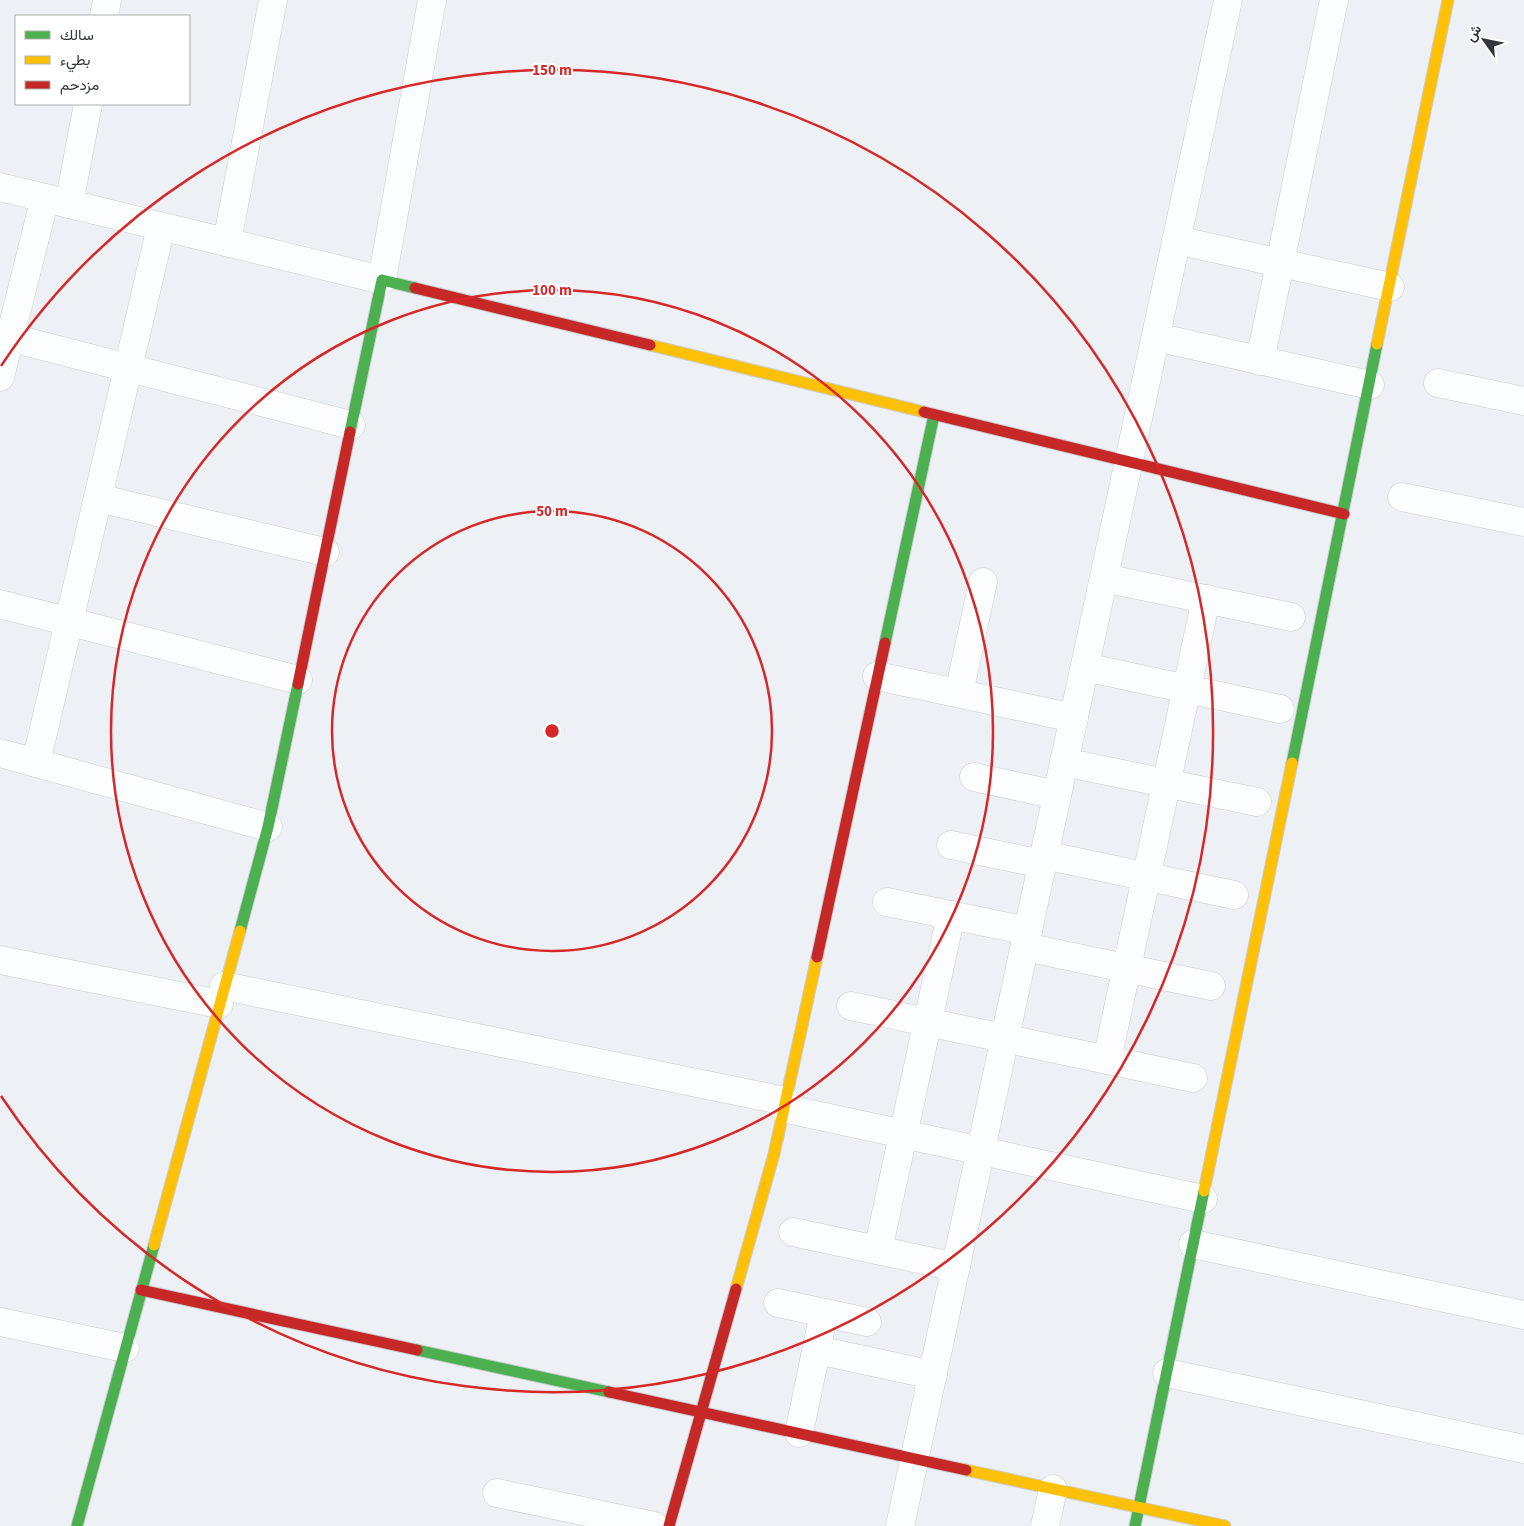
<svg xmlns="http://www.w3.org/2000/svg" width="1524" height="1526" viewBox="0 0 1524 1526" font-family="'Source Sans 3',Vazirmatn,sans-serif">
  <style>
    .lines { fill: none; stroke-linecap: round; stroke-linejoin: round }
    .street-casing { stroke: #c9ccd0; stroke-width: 29 }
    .fast-casing { stroke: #c9ccd0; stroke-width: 13 }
    .slow-casing { stroke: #c9ccd0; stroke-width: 13 }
    .jam-casing { stroke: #c9ccd0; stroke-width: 13 }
    .street { stroke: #fcfdfe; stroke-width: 28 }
    .fast { stroke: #4caf50; stroke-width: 11 }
    .slow { stroke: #ffc107; stroke-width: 11 }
    .jam { stroke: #c62828; stroke-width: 11 }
    .ring { fill: none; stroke: #d62828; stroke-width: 2.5 }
    .centre { fill: #d62828; stroke: #fff; stroke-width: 2.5 }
    .ring-label { font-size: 15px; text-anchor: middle; font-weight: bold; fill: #d62828; stroke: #fff; stroke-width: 4; stroke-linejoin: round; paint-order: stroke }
  </style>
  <rect width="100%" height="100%" fill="#edf1f6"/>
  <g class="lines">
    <g class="street-casing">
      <g id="street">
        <polyline points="104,16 107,0"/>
        <polyline points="0,187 382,280 432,0"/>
        <polyline points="69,204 88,104"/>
        <polyline points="1176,240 1390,287"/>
        <polyline points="227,242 273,0"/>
        <polyline points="0,335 351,425"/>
        <polyline points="1156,337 1370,385"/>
        <polyline points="1260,361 1334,0"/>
        <polyline points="0,377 45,198"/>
        <polyline points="1438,383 1524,401"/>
        <polyline points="1402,497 1524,522"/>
        <polyline points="98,498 325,552"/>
        <polyline points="1104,578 1291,617"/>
        <polyline points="0,604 298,680"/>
        <polyline points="1085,667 1280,709"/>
        <polyline points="877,676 1074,718"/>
        <polyline points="959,693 983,582"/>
        <polyline points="0,753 268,827"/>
        <polyline points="1064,762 1257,802"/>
        <polyline points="36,763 161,227"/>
        <polyline points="974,777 1057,795"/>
        <polyline points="951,845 1042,864"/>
        <polyline points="1044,855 1234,895"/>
        <polyline points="887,902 1028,931"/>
        <polyline points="1025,947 1211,986"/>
        <polyline points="0,960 219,1004"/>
        <polyline points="224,986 785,1101"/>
        <polyline points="851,1006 1193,1078"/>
        <polyline points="1107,1060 1206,599"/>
        <polyline points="783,1108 1203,1199"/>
        <polyline points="793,1232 956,1267"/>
        <polyline points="1193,1244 1524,1315"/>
        <polyline points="878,1250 951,915"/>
        <polyline points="778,1303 867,1322"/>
        <polyline points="0,1322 125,1348"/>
        <polyline points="817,1350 933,1375"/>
        <polyline points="1167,1373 1524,1449"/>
        <polyline points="799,1433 824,1313"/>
        <polyline points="497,1493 654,1526"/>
        <polyline points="900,1526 1228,0"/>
        <polyline points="1045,1526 1053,1489"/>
      </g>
    </g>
    <g class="fast-casing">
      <g id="fast">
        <polyline points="350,432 382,280 415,288"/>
        <polyline points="885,643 934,415"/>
        <polyline points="1292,763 1377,344"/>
        <polyline points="240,931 268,827 298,684"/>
        <polyline points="417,1350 609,1392"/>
        <polyline points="77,1526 154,1245"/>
        <polyline points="1135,1526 1204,1191"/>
      </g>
    </g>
    <g class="slow-casing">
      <g id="slow">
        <polyline points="1377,344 1448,0"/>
        <polyline points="650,345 924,412"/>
        <polyline points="1204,1191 1292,763"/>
        <polyline points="154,1245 240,931"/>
        <polyline points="736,1289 774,1154 817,957"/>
        <polyline points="966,1470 1225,1526"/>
      </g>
    </g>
    <g class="jam-casing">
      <g id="jam">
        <polyline points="415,288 650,345"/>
        <polyline points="924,412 1344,514"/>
        <polyline points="298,684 350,432"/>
        <polyline points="817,957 885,643"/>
        <polyline points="141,1290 417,1350"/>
        <polyline points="609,1392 966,1470"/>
        <polyline points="669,1526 736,1289"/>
      </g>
    </g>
    <use href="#street" class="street"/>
    <use href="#fast" class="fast"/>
    <use href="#slow" class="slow"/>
    <use href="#jam" class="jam"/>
  </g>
  <g class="ring">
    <circle cx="552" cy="731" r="220"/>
    <circle cx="552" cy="731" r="441"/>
    <path d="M1 366A661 661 0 1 1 1 1096"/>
  </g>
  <circle cx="552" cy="731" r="8" class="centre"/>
  <g class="ring-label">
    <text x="552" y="75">150 m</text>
    <text x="552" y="295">100 m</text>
    <text x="552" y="516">50 m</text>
  </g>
  <rect x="15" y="15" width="175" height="90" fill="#ffffff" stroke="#adafb0"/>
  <rect x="25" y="31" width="25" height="8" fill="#4caf50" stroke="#adafb0"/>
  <text x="60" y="40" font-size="15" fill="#33363a">سالك</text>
  <rect x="25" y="56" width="25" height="8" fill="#ffc107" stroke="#adafb0"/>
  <text x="60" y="65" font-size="15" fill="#33363a">بطيء</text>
  <rect x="25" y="81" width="25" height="8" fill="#c62828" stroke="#adafb0"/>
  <text x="60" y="90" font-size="15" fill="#33363a">مزدحم</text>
  <g transform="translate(1484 40) rotate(303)" stroke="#ffffff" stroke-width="4" paint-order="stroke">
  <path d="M0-4L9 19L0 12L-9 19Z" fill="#33363a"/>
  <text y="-8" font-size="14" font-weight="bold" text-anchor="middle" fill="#33363a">ش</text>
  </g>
</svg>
